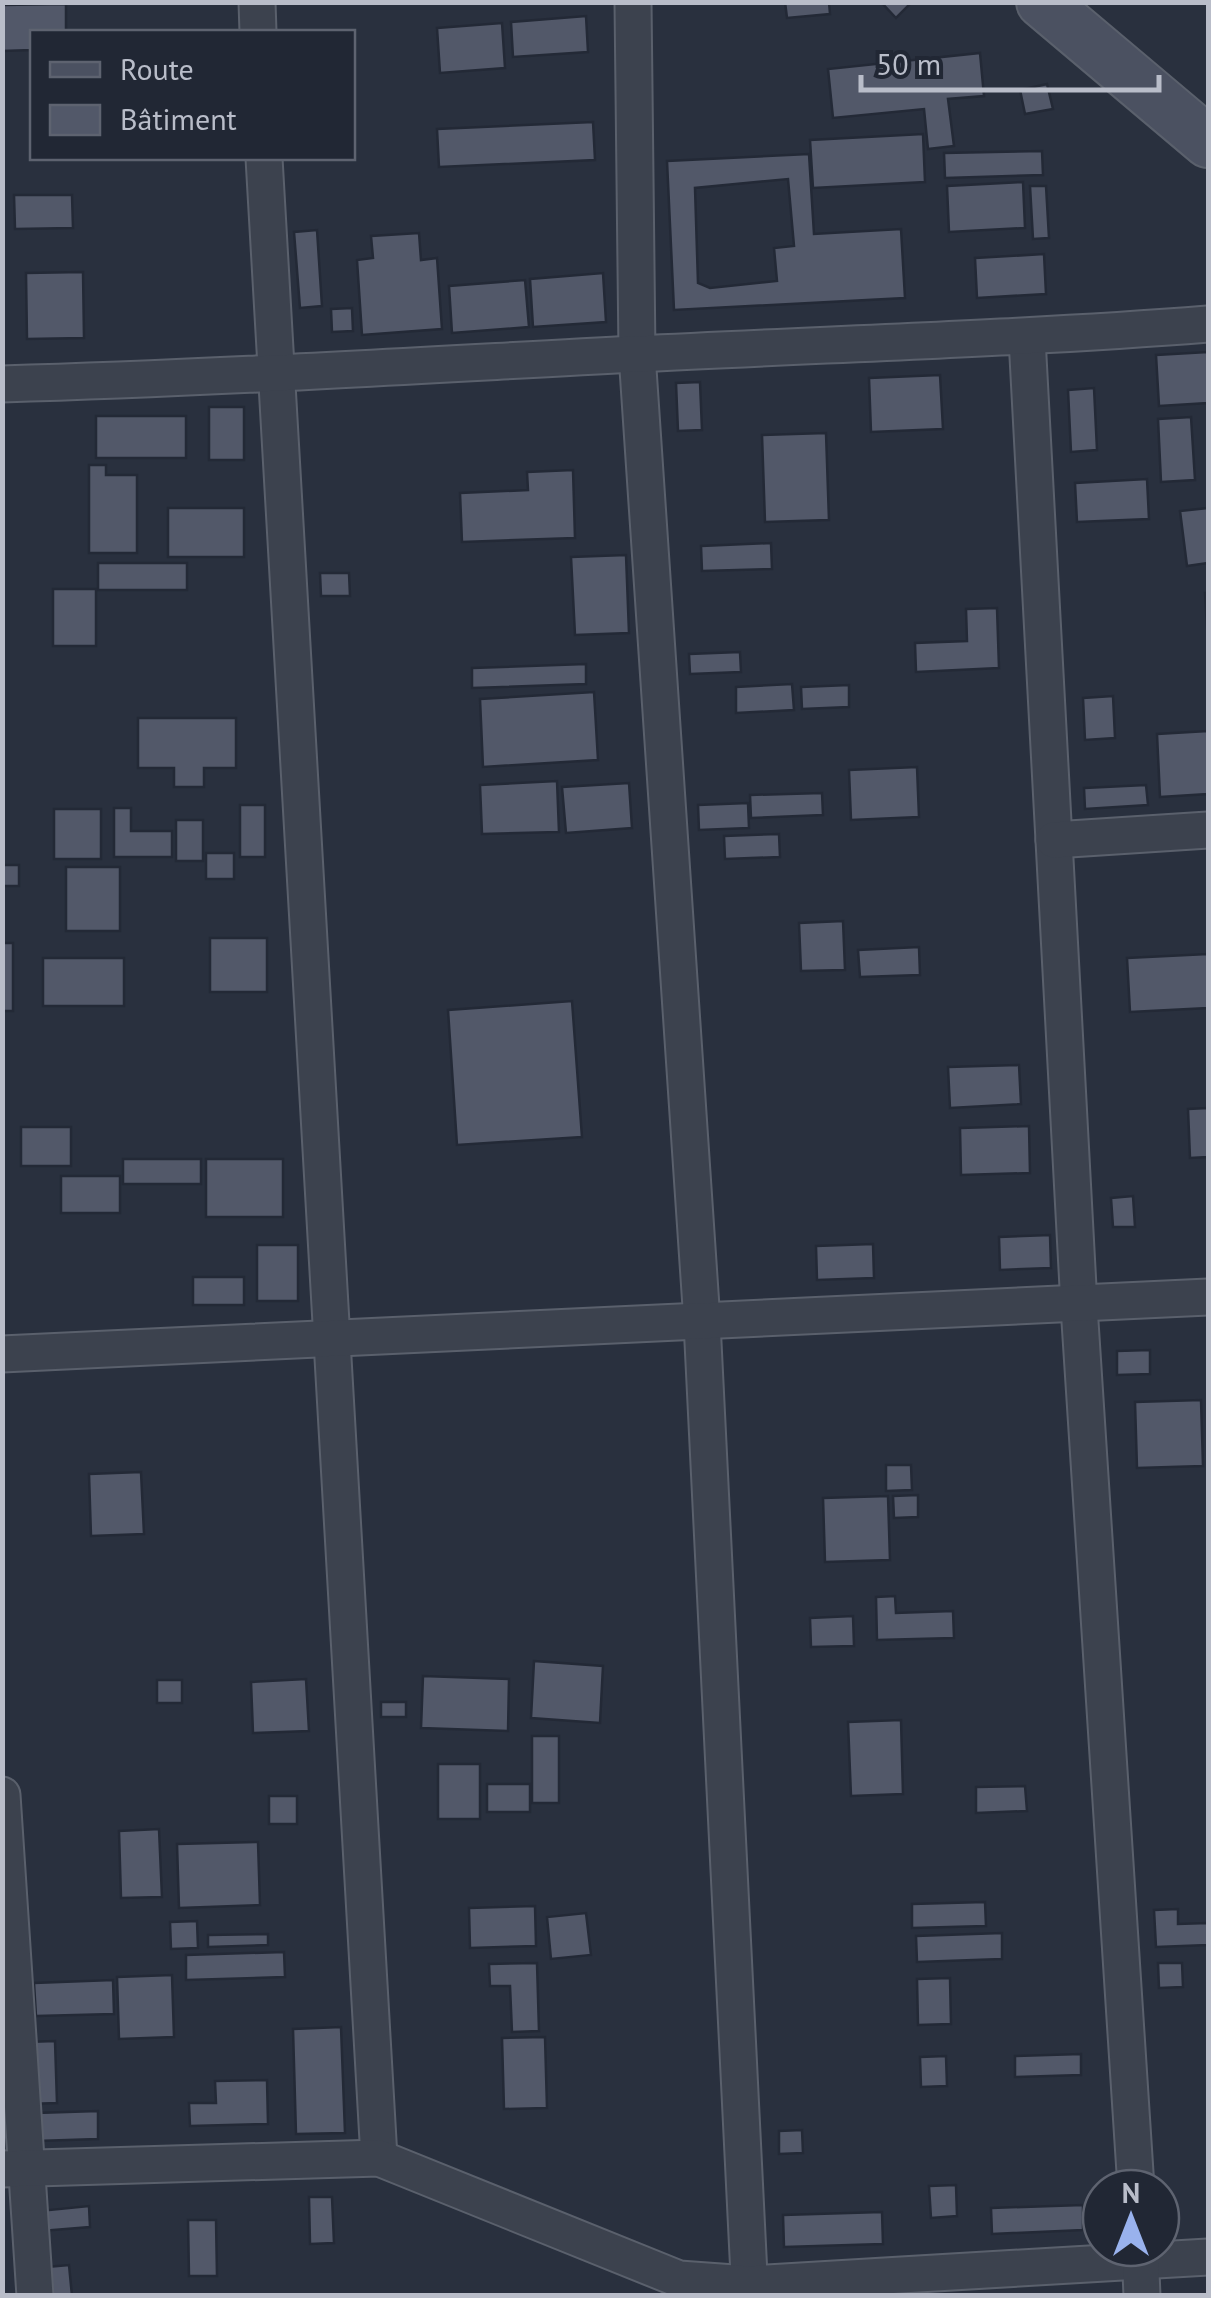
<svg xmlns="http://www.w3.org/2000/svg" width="1211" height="2298" viewBox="0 0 1211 2298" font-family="'PT Sans',sans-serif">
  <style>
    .building { fill: #525869; stroke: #232936; stroke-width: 2.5; fill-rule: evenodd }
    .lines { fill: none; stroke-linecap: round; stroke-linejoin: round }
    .minor-casing { stroke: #5a606c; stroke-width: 39 }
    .secondary-casing { stroke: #5a606c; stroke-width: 54 }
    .minor { stroke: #3c424e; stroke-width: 35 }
    .secondary { stroke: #4b5161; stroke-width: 50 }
  </style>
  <rect width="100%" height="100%" fill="#29303e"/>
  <g class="building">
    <polygon points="785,2 829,2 830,14 787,18"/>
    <polygon points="881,2 912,2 896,18"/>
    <polygon points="66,4 66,32 32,32 32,50 2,51 2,5"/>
    <polygon points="586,16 588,52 513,57 511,22"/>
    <polygon points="502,23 505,68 440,73 437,28"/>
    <polygon points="980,53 984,96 948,99 954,146 928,149 924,109 833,118 828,69"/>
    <polygon points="1047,84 1053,109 1025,114 1020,90"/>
    <polygon points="593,122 595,160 439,167 437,129"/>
    <polygon points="923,134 925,182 813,188 810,140"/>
    <polygon points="1042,151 1043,175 945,178 944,153"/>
    <path d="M809 154 814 234 901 229 905 298 674 310 667 161ZM788 179 794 246 774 248 777 281 710 288 698 283 695 188Z"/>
    <polygon points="1023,182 1025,228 949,232 947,186"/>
    <polygon points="1030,186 1046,186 1049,238 1033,239"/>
    <polygon points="14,195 72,195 73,228 15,229"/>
    <polygon points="317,230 322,306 300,308 294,232"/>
    <polygon points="419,233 421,260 437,258 442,329 362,335 357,260 373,258 371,236"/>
    <polygon points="1044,254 1046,294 977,298 975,258"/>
    <polygon points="83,272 84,338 27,339 26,273"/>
    <polygon points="603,273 606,322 533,327 530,279"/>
    <polygon points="525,280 529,327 452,333 449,286"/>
    <polygon points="352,308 353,331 332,332 331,309"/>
    <polygon points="1208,352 1208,403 1159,406 1156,355"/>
    <polygon points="940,375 943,429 871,432 869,378"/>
    <polygon points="700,382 702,430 678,431 676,383"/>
    <polygon points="1094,388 1097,450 1071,452 1068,390"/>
    <rect x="209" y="407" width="35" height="53"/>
    <rect x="96" y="416" width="90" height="42"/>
    <polygon points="1191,417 1195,480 1161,482 1158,419"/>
    <polygon points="826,433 829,520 765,522 762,435"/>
    <polygon points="89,465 106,465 106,475 137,475 137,553 89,553"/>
    <polygon points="573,470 575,538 462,542 460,493 528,490 527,472"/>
    <polygon points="1147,479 1149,519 1077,522 1075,483"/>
    <rect x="168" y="508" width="76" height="49"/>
    <polygon points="1208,508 1208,563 1187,566 1180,511"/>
    <polygon points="771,543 772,569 702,571 701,546"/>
    <polygon points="626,555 629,633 575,635 571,557"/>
    <rect x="98" y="563" width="89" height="27"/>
    <polygon points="320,573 349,573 350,596 321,596"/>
    <rect x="53" y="589" width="43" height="57"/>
    <polygon points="1205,593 1208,593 1208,643"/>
    <polygon points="997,608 999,668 916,672 915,643 967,641 966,609"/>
    <polygon points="740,652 741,672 690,674 689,654"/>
    <polygon points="586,664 586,684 472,688 472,668"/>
    <polygon points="792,684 794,710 736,713 736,687"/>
    <polygon points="849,685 849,707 802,709 801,687"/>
    <polygon points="594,692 598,760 483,767 480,699"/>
    <polygon points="1113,696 1115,738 1085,740 1083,698"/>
    <polygon points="138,718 236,718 236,768 204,768 204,787 174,787 174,768 138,768"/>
    <polygon points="1208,731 1208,794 1160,797 1157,734"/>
    <polygon points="917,767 919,817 851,820 849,770"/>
    <polygon points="557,781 559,832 482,834 480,785"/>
    <polygon points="629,783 632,828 566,833 562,787"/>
    <polygon points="1146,785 1148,805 1085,809 1084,788"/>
    <polygon points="822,793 823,815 751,818 750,795"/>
    <polygon points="748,803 749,828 699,830 698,805"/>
    <rect x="240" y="805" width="25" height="52"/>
    <polygon points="114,808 131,808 131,831 172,831 172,857 114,857"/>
    <rect x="54" y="809" width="47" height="50"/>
    <rect x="176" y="820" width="27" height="41"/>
    <polygon points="779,834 780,857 725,859 724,836"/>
    <rect x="206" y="853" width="28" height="26"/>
    <rect x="2" y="865" width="17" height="21"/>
    <rect x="66" y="867" width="54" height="64"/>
    <polygon points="843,921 845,970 801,971 799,923"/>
    <rect x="210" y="938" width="57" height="54"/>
    <rect x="2" y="943" width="11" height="68"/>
    <polygon points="919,947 920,975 860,977 858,950"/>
    <polygon points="1208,954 1208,1008 1130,1012 1127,958"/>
    <rect x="43" y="958" width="81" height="48"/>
    <polygon points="572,1001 582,1137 457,1145 448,1010"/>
    <polygon points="1019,1065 1021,1104 950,1108 948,1067"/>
    <polygon points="1208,1108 1208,1157 1190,1158 1188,1109"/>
    <polygon points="1029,1126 1030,1173 961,1175 960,1128"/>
    <rect x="21" y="1127" width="50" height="39"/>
    <rect x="123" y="1159" width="78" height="25"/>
    <rect x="206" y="1159" width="77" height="58"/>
    <rect x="61" y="1176" width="59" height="37"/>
    <polygon points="1133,1196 1135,1227 1113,1227 1111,1198"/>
    <polygon points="1050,1235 1051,1268 1000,1270 999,1237"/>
    <polygon points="873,1244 874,1278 817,1280 816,1246"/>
    <rect x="257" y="1245" width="41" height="56"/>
    <rect x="193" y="1277" width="51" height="28"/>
    <polygon points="1150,1350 1150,1374 1117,1375 1117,1351"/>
    <polygon points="1201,1400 1203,1466 1137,1468 1135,1402"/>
    <polygon points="886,1465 911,1465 912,1490 886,1491"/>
    <polygon points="141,1472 144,1534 91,1536 89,1474"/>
    <polygon points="918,1495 918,1517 894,1518 893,1496"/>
    <polygon points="888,1496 890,1560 825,1562 823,1498"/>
    <polygon points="895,1596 896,1613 953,1611 954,1638 877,1640 876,1597"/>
    <polygon points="853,1616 854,1646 811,1647 810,1618"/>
    <polygon points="534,1661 603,1666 600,1723 531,1718"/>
    <polygon points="423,1676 509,1679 508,1731 421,1728"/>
    <polygon points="306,1679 309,1731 253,1733 251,1682"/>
    <rect x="157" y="1680" width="25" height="23"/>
    <rect x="381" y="1702" width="25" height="15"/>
    <polygon points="901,1720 903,1794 851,1796 848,1722"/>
    <rect x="532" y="1736" width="27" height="67"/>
    <rect x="438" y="1764" width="42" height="55"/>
    <rect x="487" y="1784" width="43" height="28"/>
    <polygon points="1025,1786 1027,1811 976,1813 976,1787"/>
    <rect x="269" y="1796" width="28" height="28"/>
    <polygon points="159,1829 162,1897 121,1898 119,1831"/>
    <polygon points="258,1842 260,1905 179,1908 177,1844"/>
    <polygon points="985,1902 986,1926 912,1928 912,1904"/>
    <polygon points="535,1906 536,1946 470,1948 469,1908"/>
    <polygon points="1178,1909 1178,1924 1208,1923 1208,1945 1156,1947 1154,1910"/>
    <polygon points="586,1913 591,1955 551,1959 547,1917"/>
    <polygon points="197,1921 198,1948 171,1949 170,1922"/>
    <polygon points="1002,1933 1002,1959 917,1962 916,1936"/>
    <polygon points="268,1934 268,1945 208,1947 208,1935"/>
    <polygon points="284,1952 285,1977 186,1980 186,1955"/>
    <polygon points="537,1963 539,2031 512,2032 510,1986 490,1986 489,1964"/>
    <polygon points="1158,1963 1182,1963 1183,1987 1159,1988"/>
    <polygon points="172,1975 174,2037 119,2039 117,1977"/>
    <polygon points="950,1978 951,2024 918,2025 917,1979"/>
    <polygon points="113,1980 114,2014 36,2016 34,1983"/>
    <polygon points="341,2027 345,2133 296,2134 293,2029"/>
    <polygon points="545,2037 547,2108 504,2109 502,2038"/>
    <polygon points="55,2041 57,2103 28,2104 26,2042"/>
    <polygon points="1081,2054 1081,2075 1015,2077 1015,2056"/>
    <polygon points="946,2056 947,2086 921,2087 920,2057"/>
    <polygon points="267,2080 268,2124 190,2126 189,2103 216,2103 215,2081"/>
    <polygon points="98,2111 98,2139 36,2141 36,2113"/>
    <polygon points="802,2130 803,2153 779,2154 779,2131"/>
    <polygon points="956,2185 957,2216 931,2218 929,2186"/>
    <polygon points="309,2197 332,2197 334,2243 310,2244"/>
    <polygon points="1083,2205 1083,2230 992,2234 991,2208"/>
    <polygon points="89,2206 90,2227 41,2231 39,2211"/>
    <polygon points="882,2212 883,2244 784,2247 783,2215"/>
    <polygon points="188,2220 216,2220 217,2276 189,2276"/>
    <polygon points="69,2265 72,2296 49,2296 47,2267"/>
  </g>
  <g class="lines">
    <g class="minor-casing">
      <g id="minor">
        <polyline points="257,2 258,32"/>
        <polyline points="633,2 637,354 702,1322 750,2296"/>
        <polyline points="264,158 379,2158"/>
        <polyline points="1027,338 1079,1306 1136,2188"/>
        <path d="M2 384C214 378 425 365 636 354 827 344 1018 339 1208 324"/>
        <polyline points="1054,840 1208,830"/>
        <polyline points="2,1354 1208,1297"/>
        <polyline points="2,1795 35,2296"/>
        <polyline points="2,2169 379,2158 679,2279 748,2284 1208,2257"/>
        <polyline points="1140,2248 1142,2296"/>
      </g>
    </g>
    <g class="secondary-casing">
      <polyline id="secondary" points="1042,2 1208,142"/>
    </g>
    <use href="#minor" class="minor"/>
    <use href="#secondary" class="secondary"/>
  </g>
  <rect width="1211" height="2298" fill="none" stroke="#b9bdc9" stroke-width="10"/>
  <rect x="30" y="30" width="325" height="130" fill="#212734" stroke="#5e6370" stroke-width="2.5"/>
  <rect x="50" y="62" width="50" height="15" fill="#4b5161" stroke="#5e6370" stroke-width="2.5"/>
  <text x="120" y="80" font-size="30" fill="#b9bdc9">Route</text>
  <rect x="50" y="105" width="50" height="30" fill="#525869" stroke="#5e6370" stroke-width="2.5"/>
  <text x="120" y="130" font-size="30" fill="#b9bdc9">Bâtiment</text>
  <g transform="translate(1131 2218)"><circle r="48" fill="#212734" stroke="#5e6370" stroke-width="2.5"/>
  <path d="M0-8L18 38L0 25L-18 38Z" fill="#99b2ed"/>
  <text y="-15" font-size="28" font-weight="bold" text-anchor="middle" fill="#b9bdc9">N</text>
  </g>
  <path d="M861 75v15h298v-15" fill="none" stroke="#b9bdc9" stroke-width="5"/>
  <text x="876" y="75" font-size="30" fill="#b9bdc9" stroke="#212734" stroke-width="8" paint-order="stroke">50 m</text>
</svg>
